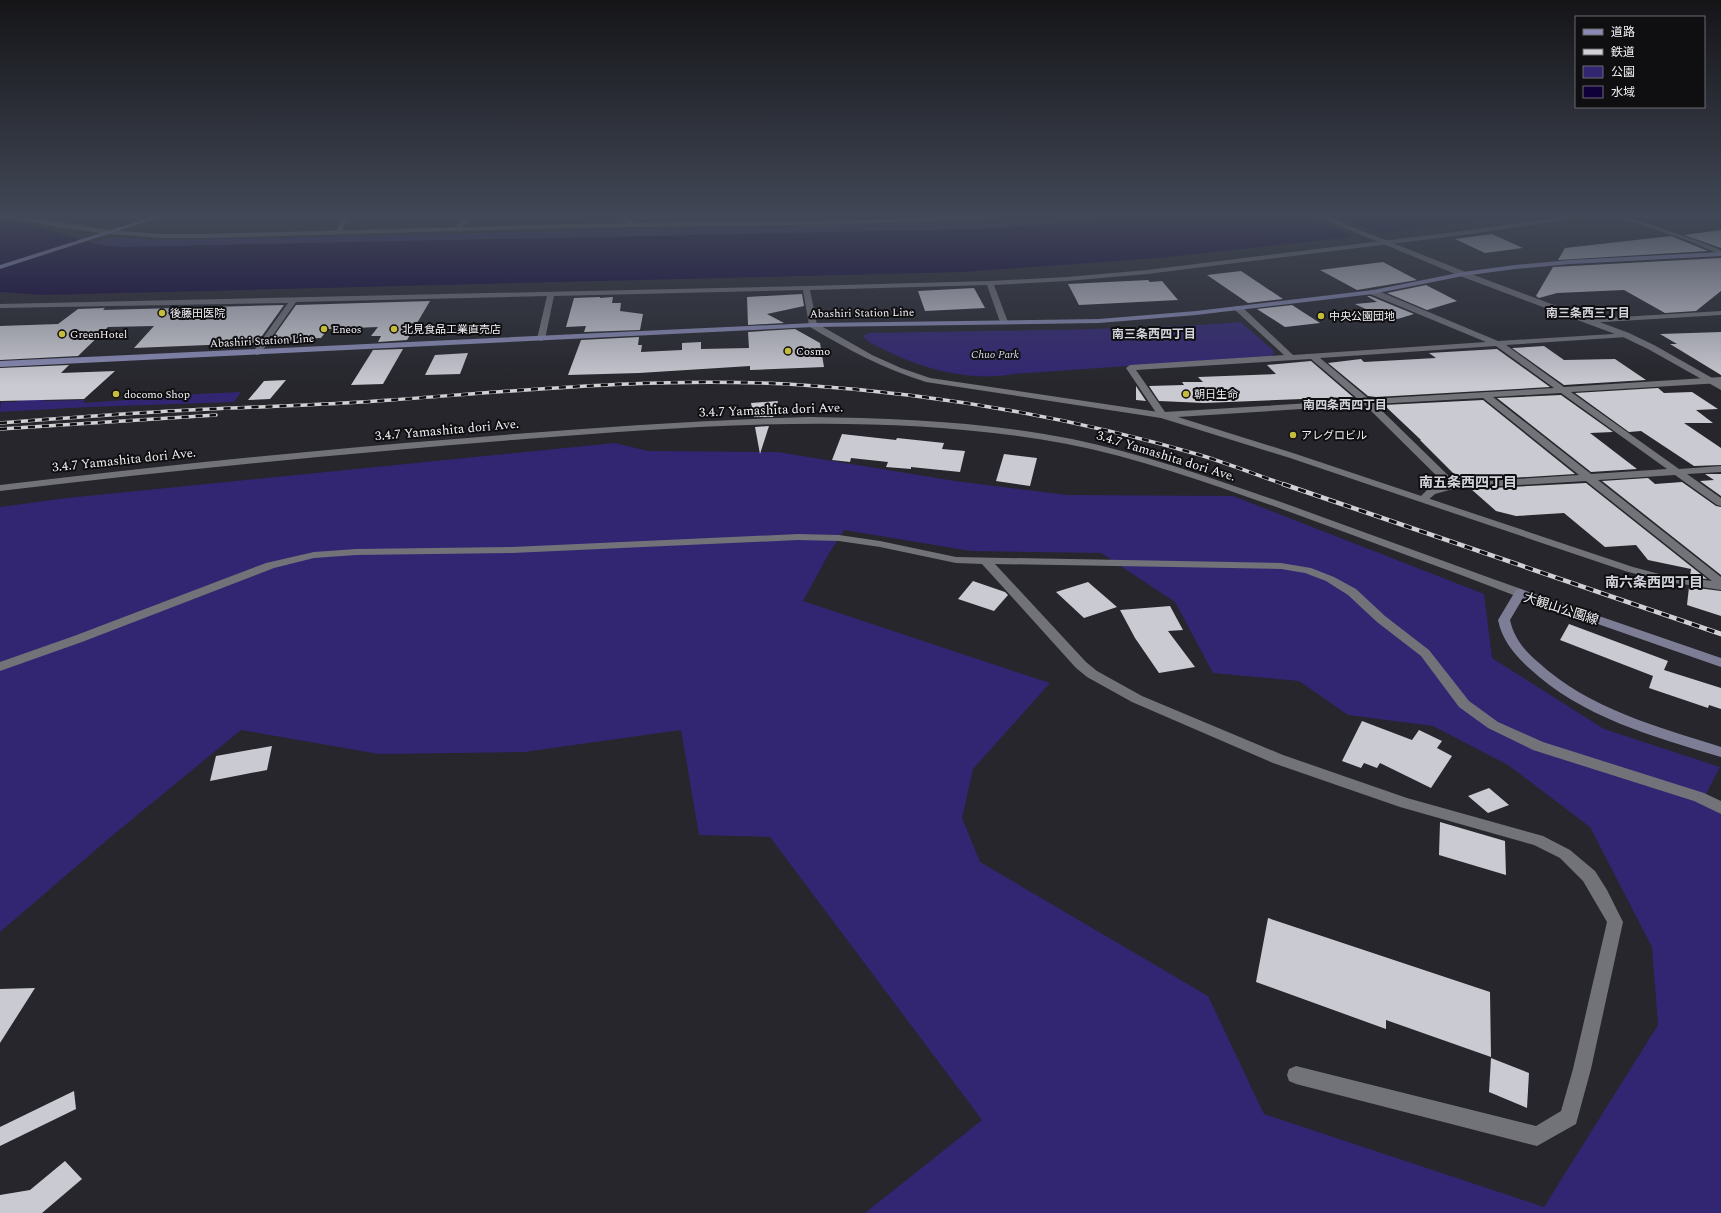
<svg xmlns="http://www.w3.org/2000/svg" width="1721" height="1213" viewBox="0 0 1721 1213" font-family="Spectral,'Noto Sans JP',serif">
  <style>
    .green { fill: #322672; fill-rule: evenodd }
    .water { fill: #0f0039 }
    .pier { fill: #26262c }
    .building { fill: #cacad2 }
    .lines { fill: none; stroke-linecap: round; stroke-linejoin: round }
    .minor { fill: #727279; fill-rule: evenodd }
    .tertiary { fill: #727279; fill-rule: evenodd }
    .secondary { fill: #7e7d96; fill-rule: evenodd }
    .primary { fill: #8989b3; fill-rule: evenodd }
    .trunk { fill: #9190c6; fill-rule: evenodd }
    .rail-far1-casing { stroke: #d0d0d5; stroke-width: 3.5 }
    .rail-casing { stroke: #d0d0d5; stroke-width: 4.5 }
    .rail-far1 { stroke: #0f0f12; stroke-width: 2.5; stroke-dasharray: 7; stroke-linecap: butt }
    .rail { stroke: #0f0f12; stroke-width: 3; stroke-dasharray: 8; stroke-linecap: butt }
    .poi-dot { fill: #c6bc3c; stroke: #0f0f12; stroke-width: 1.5 }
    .labels { text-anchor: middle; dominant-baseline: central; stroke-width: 4; stroke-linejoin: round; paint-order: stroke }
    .far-poi-label { font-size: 11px; fill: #f3f3f7; stroke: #0f0f12; text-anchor: start }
    .far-street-label { font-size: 11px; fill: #f3f3f7; stroke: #0f0f12 }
    .far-park-label { font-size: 11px; font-style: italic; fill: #d8d9f0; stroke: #0f0f12 }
    .far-neighbourhood-label { font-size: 12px; font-weight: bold; fill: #d3d3dc; stroke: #0f0f12 }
    .street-label { font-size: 13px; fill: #f3f3f7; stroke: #0f0f12 }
    .neighbourhood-label { font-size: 14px; font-weight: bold; fill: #d3d3dc; stroke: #0f0f12 }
  </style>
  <rect width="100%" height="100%" fill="#26262c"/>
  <g class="green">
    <polygon points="1044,215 1152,215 1069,223 977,229 123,247 100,245 90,243 115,237 163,240 220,239 942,222"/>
    <path d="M1241 322 1274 351 1273 356 1014 374C970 382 922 369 883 349 876 346 867 342 863 336L869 333C993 330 1118 331 1241 322Z"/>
    <polygon points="34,386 57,389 44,401 85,400 83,403 140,399 175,395 241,392 234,402 89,407 0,412 1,402 16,402"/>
    <path d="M615 443 648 451 778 452 955 481 1067 495 1233 496 1484 594 1492 658 1604 729 1720 767 1703 800 1721 815V1213H865L982 1120 770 837 699 835 681 730 524 752 379 754 241 730 113 835 0 932V507L67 498ZM844 530 971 551 1101 553 1175 602 1213 673 1299 681 1348 715 1433 726 1508 765 1590 827 1652 947 1658 1025 1544 1207 1264 1114 1208 996 980 862 962 818 973 769 1050 683 803 601 828 555Z"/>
  </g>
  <polygon class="water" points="1152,215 1527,215 1333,239 1159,258 963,272 41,295 0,292 0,220 27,224 100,245 123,247 977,229 1069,223"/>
  <polygon class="pier" points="1300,215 1337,215 1341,216 1341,218 1384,235 1357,238 1314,220 1309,220 1301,217 1302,215"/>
  <g class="building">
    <polygon points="1721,230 1721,248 1684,235"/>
    <polygon points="1492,234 1523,248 1485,253 1455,239"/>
    <polygon points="1671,236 1708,251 1558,260 1565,248"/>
    <polygon points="1721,258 1721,291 1696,311 1665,313 1624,290 1557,293 1539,298 1536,296 1553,267"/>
    <polygon points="1383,262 1417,280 1357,290 1320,270"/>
    <polygon points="1241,271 1283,299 1248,303 1207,275"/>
    <polygon points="1148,280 1150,282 1162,281 1178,300 1079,305 1068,284"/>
    <polygon points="1426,285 1457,301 1427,310 1387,293"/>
    <polygon points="974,288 985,308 925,311 918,291"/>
    <polygon points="802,294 804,306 767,314 784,323 748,325 747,297"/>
    <polygon points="1367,296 1370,296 1414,314 1391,321 1355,304 1377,302"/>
    <polygon points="600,297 600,298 613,297 612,303 621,303 620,311 643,314 640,330 584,332 586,326 566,327 574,298"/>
    <polygon points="430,301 407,340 378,342 381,336 371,336 378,327 328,329 321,338 292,339 290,342 269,343 296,305"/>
    <polygon points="284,305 257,343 134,348 154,326 108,327 78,356 0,360 0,326 58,324 78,309 105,308 103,310"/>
    <polygon points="1292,305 1320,323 1285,327 1257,309"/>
    <polygon points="795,329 820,343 824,367 750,370 750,366 639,373 568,375 581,340 639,337 638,345 642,345 641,352 682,350 682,343 701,342 701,349 749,348 748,332"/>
    <polygon points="1721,332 1721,375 1670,344 1677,344 1660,334"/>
    <polygon points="1544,346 1564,360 1615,359 1646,380 1564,385 1512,348"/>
    <polygon points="403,349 383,384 351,385 373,350"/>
    <polygon points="1497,349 1550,387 1376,397 1368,396 1328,363 1361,359 1364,362 1436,358 1429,353"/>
    <polygon points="468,353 460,374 425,375 435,355"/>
    <polygon points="1311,361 1353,397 1204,403 1159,401 1149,386 1184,385 1182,382 1203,382 1198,377 1276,374 1267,365"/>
    <polygon points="69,365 61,373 115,371 84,399 0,401 0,368"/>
    <polygon points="286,380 270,399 248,400 264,381"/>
    <polygon points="1136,386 1146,401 1136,400"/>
    <polygon points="1658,388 1664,393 1692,392 1718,409 1696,410 1713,423 1684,423 1721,448 1721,465 1694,466 1641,431 1629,432 1575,393"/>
    <polygon points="1561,395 1613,432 1590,433 1637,469 1591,472 1497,398"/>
    <polygon points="1483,400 1575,474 1461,481 1420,440 1421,440 1384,405"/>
    <polygon points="778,401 773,417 754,417 751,403"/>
    <polygon points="769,426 760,454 755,427"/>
    <polygon points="842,434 896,440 897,438 944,443 942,449 965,451 960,472 911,467 911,469 886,467 888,462 851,458 850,462 832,460"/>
    <polygon points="1004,454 1037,458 1030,486 996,481"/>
    <polygon points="1705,474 1721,474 1721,496 1700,481 1714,480"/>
    <polygon points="1648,478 1655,484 1682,482 1716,506 1721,507 1721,575 1602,481"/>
    <polygon points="1586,483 1707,579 1690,577 1691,569 1648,560 1636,545 1605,547 1564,513 1516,516 1496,511 1471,489"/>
    <polygon points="973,581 1005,592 1008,595 994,611 958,599"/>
    <polygon points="1088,582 1117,607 1084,618 1056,592"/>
    <polygon points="1689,587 1721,591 1721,616 1687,605"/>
    <polygon points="1170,606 1183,630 1168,631 1195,667 1159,673 1135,638 1120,610"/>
    <polygon points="1569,624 1668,661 1664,670 1721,688 1721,709 1709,705 1708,708 1649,688 1653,676 1560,640"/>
    <polygon points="1362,721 1412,740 1419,730 1442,741 1437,748 1452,756 1431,788 1380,763 1377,768 1364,763 1361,768 1342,761"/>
    <polygon points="272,746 267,770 210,781 216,756"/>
    <polygon points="1489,788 1509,805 1488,813 1468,796"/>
    <polygon points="1440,822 1505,841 1506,875 1439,855"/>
    <polygon points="1268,918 1490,992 1491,1057 1386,1020 1386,1029 1256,982"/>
    <polygon points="35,988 0,1043 0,989"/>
    <polygon points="1491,1058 1529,1073 1527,1108 1489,1092"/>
    <polygon points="74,1091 76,1109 0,1146 0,1127"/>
    <polygon points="65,1161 82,1179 42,1213 0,1213 0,1195 30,1190"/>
  </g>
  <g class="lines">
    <g class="minor">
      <polygon points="0,215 12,215 109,230 112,232 109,234 57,227 3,217"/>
      <polygon points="344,215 350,215 340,234 336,234 335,233"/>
      <polygon points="471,215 478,215 455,231 451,231 451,229"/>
      <polygon points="619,215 625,215 635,225 630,226"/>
      <polygon points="1574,215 1588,215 1585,217 1463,235 1147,274 1067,281 994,285 1008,322 1004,324 1000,322 987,285 810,290 817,325 813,327 809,325 803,290 554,296 545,339 541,341 537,339 547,296 296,302 260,354 257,355 253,352 288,303 0,308 0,304 806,286 990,281 1067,277 1147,270 1463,231"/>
      <polygon points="1612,215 1621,215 1693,239 1721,250 1721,255 1689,241"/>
      <path d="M1370 290H1376L1498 341 1629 333V337H1626L1506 345 1564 387 1721 377V383L1571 392 1679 469 1721 466V472L1687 474 1721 498V506L1717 505 1675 475 1598 480 1721 577V587L1717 585 1586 481 1453 489 1435 494 1427 501 1423 502 1418 499 1427 490 1446 485 1365 405 1162 418 1159 417 1126 368 1130 365 1284 355 1235 310V306H1241L1293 355 1486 342 1370 294ZM1496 346 1554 388 1369 399 1320 358ZM1311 359 1359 400 1165 412 1136 370ZM1561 393 1667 469 1591 474 1493 397ZM1483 398 1579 475 1456 483 1375 404Z"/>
      <polygon points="1721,311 1721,315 1587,323 1583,321 1587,319"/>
      <polygon points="798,534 839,535 880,541 956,557 1281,563 1311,568 1334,577 1356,589 1385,616 1429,650 1469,701 1498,722 1543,742 1704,793 1721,801 1721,814 1694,801 1533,750 1488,728 1459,707 1421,656 1377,622 1348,595 1326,581 1305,573 1281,569 995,564 1086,662 1097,671 1142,696 1283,755 1407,798 1543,836 1570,850 1595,871 1607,890 1623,922 1591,1069 1576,1124 1537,1146 1296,1084 1289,1081 1287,1075 1289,1069 1296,1066 1536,1126 1561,1111 1573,1069 1607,922 1583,881 1560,858 1534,845 1400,807 1273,763 1132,702 1087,677 1076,668 982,564 956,563 880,547 839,541 798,540 512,553 356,555 314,558 274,568 82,642 0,671 0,662 74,636 266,563 314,552 356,549 512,547"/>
    </g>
    <g class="tertiary">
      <path d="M980 215H1005L1002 217C878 226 753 225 629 227 487 229 345 235 203 238H161L109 234 106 232 109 230 161 234H203L576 224 862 220Z"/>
      <polygon points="1314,215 1322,215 1466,272 1629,333 1654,345 1721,383 1721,390 1648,349 1623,337 1460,276"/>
      <path d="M810 323H816L872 355 901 368 930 378 1165 413 1296 454 1633 567 1663 575 1721 582V590L1662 581 1625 571 1290 458 1161 418 926 382C884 369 847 349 810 327Z"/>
      <path d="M810 417C898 418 986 422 1072 439 1151 456 1227 483 1303 510 1366 533 1430 556 1493 579L1524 590 1526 593 1524 596H1516C1441 567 1365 540 1290 512 1217 486 1143 459 1067 444 888 411 706 425 525 439 350 453 175 470 0 491V485C152 467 303 451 455 439 574 429 692 420 810 417Z"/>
    </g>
    <path class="secondary" d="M1520 589 1721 658V667L1523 598 1510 620C1514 638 1524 650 1538 662 1589 709 1656 726 1721 747V757C1654 737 1581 717 1529 668 1514 654 1502 640 1498 620L1516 590Z"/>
    <polygon class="primary" points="1721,252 1721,256 1570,264 1515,269 1463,276 1373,294 1196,315 1099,323 813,327 0,367 0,361 813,323 1099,319 1196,311 1373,290 1463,272 1515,265 1570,260"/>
    <polygon class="trunk" points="158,215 167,215 0,269 0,265"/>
    <g class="rail-far1-casing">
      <g id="rail-far1">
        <path d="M0 423C52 419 104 415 156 412 235 407 313 406 391 400 528 390 665 376 802 385 936 394 1070 417 1200 455 1229 464 1257 475 1286 485"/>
        <polyline points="0,429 216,415"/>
      </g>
    </g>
    <g class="rail-casing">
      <polyline id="rail" points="1283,484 1721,634"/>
    </g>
    <use href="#rail-far1" class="rail-far1"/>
    <use href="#rail" class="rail"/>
  </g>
  <linearGradient id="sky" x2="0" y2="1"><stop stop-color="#151518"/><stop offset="0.56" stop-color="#414756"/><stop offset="1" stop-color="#414756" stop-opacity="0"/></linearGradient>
  <rect width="1721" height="385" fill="url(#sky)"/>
  <g class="poi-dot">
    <circle cx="162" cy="313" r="4"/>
    <circle cx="1321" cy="316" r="4"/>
    <circle cx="324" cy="329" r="4"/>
    <circle cx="394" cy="329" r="4"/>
    <circle cx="62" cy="334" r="4"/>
    <circle cx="788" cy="351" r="4"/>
    <circle cx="116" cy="394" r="4"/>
    <circle cx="1186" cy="394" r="4"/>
    <circle cx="1293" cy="435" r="4"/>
  </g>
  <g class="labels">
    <g class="far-poi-label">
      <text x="170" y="313">後藤田医院</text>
      <text x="1329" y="316">中央公園団地</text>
      <text x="332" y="329">Eneos</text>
      <text x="402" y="329">北見食品工業直売店</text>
      <text x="70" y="334">GreenHotel</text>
      <text x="796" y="351">Cosmo</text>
      <text x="124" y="394">docomo Shop</text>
      <text x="1194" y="394">朝日生命</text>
      <text x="1301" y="435">アレグロビル</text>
    </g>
    <g class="far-street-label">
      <text transform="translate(862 313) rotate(-1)">Abashiri Station Line</text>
      <text transform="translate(262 341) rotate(-3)">Abashiri Station Line</text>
    </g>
    <g class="far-park-label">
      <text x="995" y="354">Chuo Park</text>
    </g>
    <g class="far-neighbourhood-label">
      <text x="1588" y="313">南三条西三丁目</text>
      <text x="1154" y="334">南三条西四丁目</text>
      <text x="1345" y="405">南四条西四丁目</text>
    </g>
    <g class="street-label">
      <text transform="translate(771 410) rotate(-2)">3.4.7 Yamashita dori Ave.</text>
      <text transform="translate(447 430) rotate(-5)">3.4.7 Yamashita dori Ave.</text>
      <text transform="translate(1166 456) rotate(17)">3.4.7 Yamashita dori Ave.</text>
      <text transform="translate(124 460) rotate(-6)">3.4.7 Yamashita dori Ave.</text>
      <text transform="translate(1561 609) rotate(18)">大観山公園線</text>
    </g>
    <g class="neighbourhood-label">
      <text x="1468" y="482">南五条西四丁目</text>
      <text x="1654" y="582">南六条西四丁目</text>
    </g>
  </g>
  <rect x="1575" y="16" width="130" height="92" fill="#0f0f12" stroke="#6a6a6e"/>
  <rect x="1583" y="29" width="20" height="6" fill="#8989b3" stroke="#6a6a6e"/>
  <text x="1611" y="36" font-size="12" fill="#f3f3f7">道路</text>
  <rect x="1583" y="49" width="20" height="6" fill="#d0d0d5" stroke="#6a6a6e"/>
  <text x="1611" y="56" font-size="12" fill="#f3f3f7">鉄道</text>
  <rect x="1583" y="66" width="20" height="12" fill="#322672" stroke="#6a6a6e"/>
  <text x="1611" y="76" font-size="12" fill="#f3f3f7">公園</text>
  <rect x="1583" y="86" width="20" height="12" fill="#0f0039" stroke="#6a6a6e"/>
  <text x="1611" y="96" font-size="12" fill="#f3f3f7">水域</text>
</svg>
